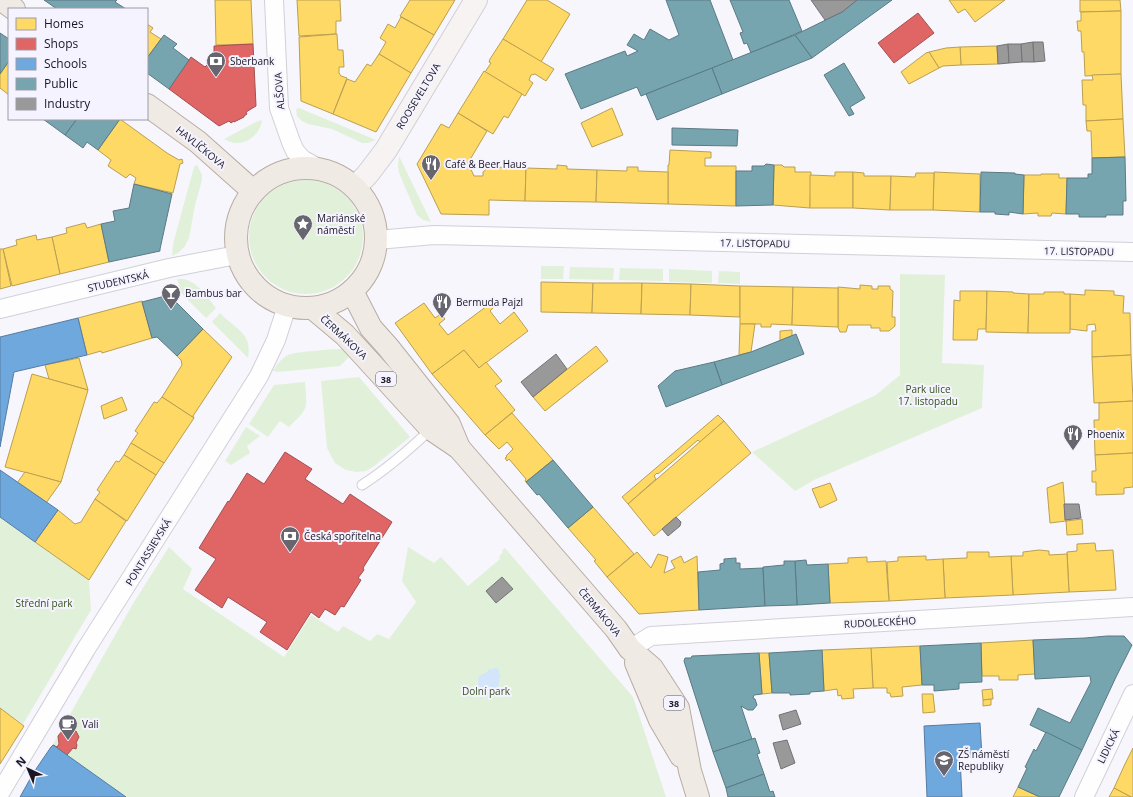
<svg xmlns="http://www.w3.org/2000/svg" width="1133" height="797" viewBox="0 0 1133 797" font-family="'Open Sans',sans-serif">
  <style>
    .green { fill: #e1f1d9 }
    .water { fill: #d3e5fb }
    .homes { fill: #ffd966; stroke: #ba9f51 }
    .shops { fill: #e06666; stroke: #a44e51 }
    .schools { fill: #6fa8dc; stroke: #557ca4 }
    .public { fill: #76a5af; stroke: #5a7a84 }
    .industry { fill: #999; stroke: #737275 }
    .lines { fill: none; stroke-linecap: round; stroke-linejoin: round }
    .service-casing { stroke: #d1d0d7; stroke-width: 11 }
    .minor-casing { stroke: #d1d0d7; stroke-width: 20 }
    .secondary-casing { stroke: #d1d0d7; stroke-width: 24 }
    .primary-casing { stroke: #b8ada5; stroke-width: 24 }
    .service { stroke: #fefeff; stroke-width: 9 }
    .minor { stroke: #fefeff; stroke-width: 18 }
    .secondary { stroke: #f6f3f2; stroke-width: 22 }
    .primary { stroke: #f0eae4; stroke-width: 22 }
    .labels { text-anchor: middle; dominant-baseline: central; stroke-width: 4; stroke-linejoin: round; paint-order: stroke }
    .shield { fill: #f5f3ff; stroke: #5b5964; stroke-width: 1 }
    .shield-label { font-size: 9px; font-weight: bold; fill: #191721 }
    .poi-label { font-size: 10px; fill: #191721; stroke: #f5f3ff; text-anchor: start }
    .street-label { font-size: 10px; fill: #191721; stroke: #f5f3ff }
    .park-label { font-size: 10px; fill: #33511a; stroke: #f5f3ff }
  </style>
  <rect width="100%" height="100%" fill="#f7f6fc"/>
  <g class="green">
    <polygon points="299,108 376,140 368,143 362,143 332,129 308,124 302,121 297,116 296,109"/>
    <path d="M262 120C261 132 249 144 236 143 232 143 228 141 224 139L256 122Z"/>
    <polygon points="399,156 431,222 423,220 417,215 399,173 398,167"/>
    <polygon points="197,165 202,175 202,180 195,205 189,238 185,246 178,253 172,256 173,244 194,167"/>
    <circle cx="306" cy="237" r="57"/>
    <polygon points="541,266 564,266 563,279 541,279"/>
    <polygon points="570,267 614,268 613,280 569,279"/>
    <polygon points="620,268 663,269 663,281 619,280"/>
    <polygon points="669,269 712,271 712,283 669,282"/>
    <polygon points="719,271 740,272 740,284 718,283"/>
    <polygon points="900,274 945,275 942,363 984,365 982,408 814,480 795,491 752,452 876,395 900,375"/>
    <path d="M177 279C195 277 206 296 216 308L206 318 182 294Z"/>
    <path d="M220 313C235 329 253 333 248 358L212 322Z"/>
    <path d="M341 349 348 350 353 353 340 366 278 372 273 371C277 364 281 359 288 355 293 352 333 349 341 349Z"/>
    <polygon points="359,377 410,437 374,466 366,471 356,472 346,470 335,463 327,448 321,381"/>
    <path d="M305 382C307 409 309 408 289 427L280 421 268 437 249 424 274 385Z"/>
    <polygon points="246,427 260,436 247,446 250,453 231,465 225,461"/>
    <polygon points="0,517 89,580 91,610 23,724 0,708"/>
    <path d="M169 547 192 569 183 589 284 657 311 615 338 632 343 626 370 641 377 634 389 639 416 602 402 581 408 547 434 563 441 557 468 586 500 559 499 557 503 552 502 550 505 548 633 697 666 797H126L67 755 73 748 76 749 77 747 76 743 79 737C77 731 72 727 65 728L58 736 59 744 57 747 53 744 134 602Z"/>
  </g>
  <path class="water" d="M490 668 492 670 494 668H497L499 670V674L501 675C497 682 502 692 490 693L487 697 485 696 481 698 478 695V691L476 689 478 686V680L479 676 487 672Z"/>
  <g class="homes">
    <polygon points="215,0 251,0 253,44 216,45"/>
    <polygon points="297,0 340,0 341,21 336,21 336,34 299,36"/>
    <polygon points="410,0 455,0 434,35 400,16"/>
    <polygon points="527,0 547,0 570,14 541,62 503,39"/>
    <polygon points="949,0 1005,0 975,22 965,9 958,13"/>
    <polygon points="1080,0 1120,0 1121,11 1080,12"/>
    <polygon points="1121,11 1121,74 1085,76 1084,52 1082,52 1081,31 1078,31 1077,21 1081,21 1081,12"/>
    <polygon points="401,17 434,35 411,73 379,54 386,42 380,38 388,24 395,28"/>
    <polygon points="147,24 153,28 150,32 161,39 147,58"/>
    <polygon points="337,34 338,50 343,50 344,67 339,67 339,73 341,76 347,78 333,114 301,101 299,37"/>
    <polygon points="503,39 554,69 546,81 535,74 531,75 529,80 533,83 525,96 485,72 491,63 489,62 490,59"/>
    <polygon points="997,46 998,64 961,65 960,47"/>
    <polygon points="960,47 961,65 943,66 939,68 929,52 946,48"/>
    <polygon points="929,52 939,68 909,84 901,72 926,53"/>
    <polygon points="379,54 411,73 376,132 333,114 347,79 355,82 367,64 371,66"/>
    <polygon points="9,61 9,95 0,88 0,74"/>
    <polygon points="484,71 522,94 508,118 504,116 493,134 458,113"/>
    <polygon points="1121,74 1123,119 1086,121 1086,105 1083,105 1082,80 1093,80 1092,75"/>
    <polygon points="612,108 623,135 592,147 581,123"/>
    <polygon points="458,113 487,131 468,163 474,176 483,176 483,172 489,167 526,168 525,201 489,200 489,215 441,214 417,164 441,124 449,128"/>
    <polygon points="120,119 167,153 179,160 182,159 183,163 180,164 173,193 134,184 136,178 130,174 126,178 108,166 111,160 98,150"/>
    <polygon points="1123,119 1125,157 1092,158 1091,131 1087,131 1086,121"/>
    <polygon points="670,150 711,152 711,158 705,158 705,166 736,166 736,206 668,204 668,165 669,165"/>
    <polygon points="557,165 567,166 567,169 597,170 596,202 525,201 526,168 557,169"/>
    <polygon points="774,165 782,165 784,167 795,167 795,172 811,172 810,208 773,205"/>
    <polygon points="627,167 638,167 638,171 668,172 668,204 596,202 597,170 627,171"/>
    <polygon points="835,172 853,172 853,208 810,208 810,175 835,176"/>
    <polygon points="853,172 864,173 864,176 891,176 890,210 853,208"/>
    <polygon points="934,172 980,174 980,212 933,210"/>
    <polygon points="916,173 934,173 933,210 890,210 891,176 915,177"/>
    <polygon points="1041,174 1059,174 1059,178 1067,178 1066,214 1052,213 1051,216 1038,216 1038,213 1023,214 1024,175 1041,175"/>
    <polygon points="85,223 87,228 101,224 109,262 60,274 52,237 67,233 66,228"/>
    <polygon points="36,235 37,240 52,237 60,274 12,286 3,249 17,245 16,240"/>
    <polygon points="0,249 3,249 11,286 0,289"/>
    <polygon points="541,282 593,283 592,313 541,312"/>
    <polygon points="593,283 642,283 641,314 592,313"/>
    <polygon points="642,283 691,284 690,315 641,314"/>
    <polygon points="691,284 740,286 740,317 690,315"/>
    <polygon points="860,285 872,286 872,289 878,289 878,286 890,286 890,289 893,291 892,317 895,317 895,326 889,331 880,331 880,328 871,328 871,325 848,325 846,332 840,332 838,327 838,287 860,289"/>
    <polygon points="740,286 793,287 792,325 771,324 771,327 761,327 761,324 740,324"/>
    <polygon points="793,287 838,288 838,327 792,325"/>
    <polygon points="1085,290 1114,291 1114,295 1124,296 1123,313 1130,313 1131,355 1092,357 1092,331 1096,331 1095,324 1087,325 1087,331 1070,329 1070,294 1085,295"/>
    <polygon points="960,291 987,291 986,329 978,329 977,340 953,340 954,300 960,301"/>
    <polygon points="987,291 1013,292 1013,293 1029,294 1028,333 986,332"/>
    <polygon points="1044,292 1064,292 1064,294 1070,294 1070,333 1028,333 1029,294 1044,294"/>
    <polygon points="142,301 152,338 102,353 101,351 87,355 78,318"/>
    <polygon points="424,303 435,318 441,314 445,319 439,324 448,335 491,303 494,307 490,311 500,324 514,312 528,331 479,368 464,350 432,374 395,323"/>
    <polygon points="740,324 755,324 751,352 739,355"/>
    <polygon points="203,329 232,357 193,416 194,418 162,397 182,365 181,360 177,356"/>
    <polygon points="792,330 792,336 780,341 780,331"/>
    <polygon points="596,346 608,361 545,411 533,397"/>
    <polygon points="464,350 479,368 486,362 502,381 495,386 515,410 485,435 432,374"/>
    <polygon points="1131,355 1133,401 1094,403 1092,357"/>
    <polygon points="79,358 88,390 49,379 45,365"/>
    <polygon points="32,374 88,390 61,482 5,467"/>
    <polygon points="122,397 127,410 104,419 101,406"/>
    <polygon points="162,397 194,418 164,463 131,443 138,433 135,431 154,402 157,403"/>
    <polygon points="1133,401 1133,453 1095,455 1094,420 1099,420 1099,403"/>
    <polygon points="512,413 553,460 526,482 525,481 526,479 509,459 507,461 505,458 507,457 506,456 513,449 507,442 499,449 485,435"/>
    <polygon points="718,415 724,421 700,442 698,440 658,474 657,473 654,476 656,479 628,504 622,497"/>
    <polygon points="724,421 751,453 654,536 628,504"/>
    <polygon points="131,443 164,463 156,475 124,455"/>
    <polygon points="1133,453 1133,487 1124,488 1124,494 1096,495 1096,482 1092,482 1092,471 1096,471 1095,455"/>
    <polygon points="124,455 156,475 127,521 95,499 100,492 97,490 116,461 119,462"/>
    <polygon points="25,472 61,482 46,503 17,483"/>
    <polygon points="1063,482 1066,521 1050,523 1047,488"/>
    <polygon points="830,483 837,500 820,508 812,489"/>
    <polygon points="95,499 126,521 89,580 35,542 58,510 75,524 81,522"/>
    <polygon points="593,507 634,554 607,577 594,561 596,560 568,528"/>
    <polygon points="1082,519 1083,534 1067,535 1066,521"/>
    <polygon points="1095,543 1096,551 1113,550 1116,590 1069,592 1067,552 1077,551 1077,544"/>
    <polygon points="1039,550 1049,551 1049,555 1067,554 1069,592 1013,595 1011,556 1023,556 1023,552"/>
    <polygon points="637,552 651,568 658,554 668,557 664,573 675,568 671,561 681,556 684,563 697,556 699,610 639,614 607,577"/>
    <polygon points="967,552 989,552 989,557 1011,556 1013,595 945,598 943,559 967,558"/>
    <polygon points="926,556 926,560 943,559 945,598 889,601 887,562 898,561 898,557"/>
    <polygon points="867,557 867,562 886,561 889,601 830,603 828,564 848,563 848,558"/>
    <polygon points="1033,640 1035,674 1018,675 1018,680 999,680 999,676 982,676 981,643"/>
    <polygon points="920,646 922,685 902,687 903,696 891,697 890,693 887,693 887,688 873,688 871,648"/>
    <polygon points="871,648 873,688 853,689 854,698 842,699 841,695 838,696 837,689 824,691 822,650"/>
    <polygon points="759,653 769,653 772,693 762,694"/>
    <polygon points="992,689 993,699 983,700 982,690"/>
    <polygon points="922,694 933,694 935,712 923,713"/>
    <polygon points="991,699 991,705 983,706 983,700"/>
    <polygon points="0,708 24,726 0,764"/>
    <polygon points="1133,748 1133,797 1131,797 1114,788 1125,764"/>
    <polygon points="1018,787 1040,797 1013,797"/>
    <polygon points="1114,788 1131,797 1109,797"/>
  </g>
  <g class="shops">
    <polygon points="918,13 934,33 894,63 878,43"/>
    <polygon points="253,44 256,106 246,112 247,114 244,116 244,117 234,122 234,121 231,123 229,121 219,126 169,89 191,57 205,67 208,64 214,63 214,46"/>
    <polygon points="285,452 312,469 305,479 343,504 350,494 392,522 363,568 364,570 358,578 361,580 344,607 341,606 335,615 325,609 319,618 311,612 287,650 260,632 267,622 228,597 222,608 195,590 216,559 199,548 228,501 229,502 247,473 264,484"/>
    <polygon points="69,727 76,731 79,737 76,743 77,745 76,749 73,748 67,755 53,745 57,747 59,744 58,736 63,730"/>
  </g>
  <g class="schools">
    <polygon points="78,318 87,355 14,372 0,447 0,337"/>
    <polygon points="0,470 58,510 35,542 0,517"/>
    <polygon points="980,723 982,757 960,757 962,797 927,797 924,726"/>
    <polygon points="53,745 81,765 126,797 20,797 34,772 51,747"/>
  </g>
  <g class="public">
    <polygon points="44,0 117,0 115,2 126,9 57,9"/>
    <polygon points="666,0 710,0 733,60 641,96 637,87 581,109 565,74 625,51 627,56 638,51 627,45 634,34 644,40 650,29 669,40 679,35"/>
    <polygon points="730,0 789,0 802,31 751,53 747,43 744,44 740,33 743,32"/>
    <polygon points="857,0 892,0 812,58 795,35 842,12"/>
    <polygon points="0,33 9,39 9,61 0,74"/>
    <polygon points="164,35 177,44 173,48 189,60 169,89 147,73 147,58"/>
    <polygon points="795,35 812,58 722,94 712,68"/>
    <polygon points="844,63 865,98 850,107 854,114 849,116 824,75"/>
    <polygon points="712,68 722,94 657,120 646,94"/>
    <polygon points="43,119 77,119 65,135"/>
    <polygon points="77,119 120,119 98,150 87,142 83,148 65,135"/>
    <polygon points="672,128 738,130 737,146 672,145"/>
    <polygon points="1125,157 1126,201 1123,201 1123,215 1106,215 1106,217 1079,217 1079,214 1066,214 1067,178 1088,178 1088,174 1092,174 1092,158"/>
    <polygon points="766,164 774,165 773,205 736,206 736,171 752,171 752,166 764,166"/>
    <polygon points="981,172 1015,173 1015,174 1024,175 1023,214 1009,212 1009,215 995,214 995,212 980,212"/>
    <polygon points="134,184 172,194 160,249 160,251 109,262 101,224 115,221 113,211 129,208"/>
    <polygon points="169,295 203,329 177,356 157,337 152,338 142,302"/>
    <polygon points="796,334 804,354 722,385 714,362 751,352"/>
    <polygon points="714,362 722,385 666,407 658,386 675,371"/>
    <polygon points="553,460 593,507 568,528 539,494 537,495 526,482"/>
    <polygon points="736,558 736,563 740,563 740,569 763,568 765,606 699,610 698,572 720,570 720,564 724,563 724,559"/>
    <polygon points="806,560 807,565 828,564 830,603 797,605 795,561"/>
    <polygon points="784,561 795,561 797,605 765,606 763,567 784,565"/>
    <polygon points="1107,636 1124,636 1132,645 1116,677 1082,750 1030,725 1038,708 1070,723 1091,682 1090,676 1035,679 1033,640 1085,638"/>
    <polygon points="981,643 982,682 959,683 959,689 934,691 934,685 922,685 920,646"/>
    <polygon points="822,650 824,691 810,692 810,694 790,695 790,693 772,693 769,653"/>
    <polygon points="759,653 762,694 754,695 753,698 755,699 757,705 753,710 748,710 741,706 752,739 713,752 684,661 685,658 691,658 692,656"/>
    <polygon points="1046,732 1082,750 1059,797 1040,797 1018,787 1027,768 1025,767 1034,749 1036,751"/>
    <polygon points="755,738 760,753 757,754 764,774 726,788 713,752"/>
    <polygon points="764,774 770,792 773,791 775,797 728,797 726,788"/>
  </g>
  <g class="industry">
    <polygon points="811,0 857,0 842,12 825,20"/>
    <polygon points="1033,42 1034,62 1022,62 1021,44"/>
    <polygon points="1033,42 1043,42 1045,61 1034,62"/>
    <polygon points="1008,44 1009,63 998,64 997,46"/>
    <polygon points="1008,44 1021,44 1022,62 1009,63"/>
    <polygon points="556,354 567,369 533,397 521,382"/>
    <polygon points="1064,504 1079,504 1081,518 1065,520"/>
    <polygon points="676,517 681,522 680,526 668,536 662,529"/>
    <polygon points="502,577 513,589 496,603 486,591"/>
    <polygon points="796,710 801,724 783,730 779,715"/>
    <polygon points="787,740 795,763 781,769 773,743"/>
  </g>
  <g class="lines">
    <g class="service-casing">
      <path id="service" d="M362 485C387 469 410 449 431 429"/>
    </g>
    <g class="minor-casing">
      <g id="minor">
        <polyline points="274,0 279,108 291,142 295,151 302,159 318,168"/>
        <polyline points="377,240 434,235 1133,252"/>
        <polyline points="0,309 169,268 237,255"/>
        <polyline points="630,649 651,636 1133,607"/>
        <polyline points="0,793 86,649 259,376 276,340 287,306"/>
        <polyline points="1084,797 1133,694"/>
      </g>
    </g>
    <g class="secondary-casing">
      <polyline id="secondary" points="355,187 367,175 386,150 476,0"/>
    </g>
    <g class="primary-casing">
      <g id="primary">
        <polyline points="2,0 14,9"/>
        <polyline points="147,105 198,142 253,191"/>
        <circle cx="306" cy="238" r="70"/>
        <polyline points="352,291 371,328 388,347 449,424 459,448"/>
        <polyline points="314,309 345,335 431,429 459,448 616,629 630,649 652,668 678,708 690,771 698,797"/>
        <polyline points="636,663 660,720 681,756"/>
      </g>
    </g>
    <use href="#service" class="service"/>
    <use href="#minor" class="minor"/>
    <use href="#secondary" class="secondary"/>
    <use href="#primary" class="primary"/>
  </g>
  <defs>
    <g id="bank-pin" transform="scale(1)"><path d="M0 17L-7.5 6A9.5 9.5 0 1 1 7.5 6Z" fill="#67656e" stroke="#f5f3ff"/><path d="M-6-4H6V4H-6ZM0-2.3a2.3 2.3 0 1 0 0 4.6a2.3 2.3 0 1 0 0-4.6Z" fill="#fff"/></g>
    <g id="restaurant-pin" transform="scale(1)"><path d="M0 17L-7.5 6A9.5 9.5 0 1 1 7.5 6Z" fill="#67656e" stroke="#f5f3ff"/><path d="M-5-6h1v4h1v-4h1v4h1v-4h1v5L-1.5 .5V6h-2V.5L-5-1ZM5-6V6H3V1.5H1.5Q1.5-4 5-6Z" fill="#fff"/></g>
    <g id="sight-pin" transform="scale(1)"><path d="M0 17L-7.5 6A9.5 9.5 0 1 1 7.5 6Z" fill="#67656e" stroke="#f5f3ff"/><path d="M0-6L1.8-2.2L6-1.7L2.9 1.2L3.7 5.4L0 3.3L-3.7 5.4L-2.9 1.2L-6-1.7L-1.8-2.2Z" fill="#fff"/></g>
    <g id="bar-pin" transform="scale(1)"><path d="M0 17L-7.5 6A9.5 9.5 0 1 1 7.5 6Z" fill="#67656e" stroke="#f5f3ff"/><path d="M-6-5H6L.8 .8V4.5H3.5V6h-7V4.5H-.8V.8Z" fill="#fff"/></g>
    <g id="cafe-pin" transform="scale(1)"><path d="M0 17L-7.5 6A9.5 9.5 0 1 1 7.5 6Z" fill="#67656e" stroke="#f5f3ff"/><path d="M-5.5-4.5H6V0H3Q3 3.5 0 3.5H-2.5Q-5.5 3.5-5.5 0ZM3-3.2v2h1.7v-2ZM-6 4.5H4V6H-6Z" fill="#fff"/></g>
    <g id="school-pin" transform="scale(1)"><path d="M0 17L-7.5 6A9.5 9.5 0 1 1 7.5 6Z" fill="#67656e" stroke="#f5f3ff"/><path d="M0-5L7-2L0 1L-7-2ZM-4 1L0 2.5L4 1V4Q0 6-4 4Z" fill="#fff"/></g>
  </defs>
  <g fill-rule="evenodd">
    <use href="#bank-pin" x="216" y="61"/>
    <use href="#restaurant-pin" x="431" y="164"/>
    <use href="#sight-pin" x="303" y="224"/>
    <use href="#bar-pin" x="171" y="293"/>
    <use href="#restaurant-pin" x="442" y="302"/>
    <use href="#restaurant-pin" x="1073" y="434"/>
    <use href="#bank-pin" x="290" y="536"/>
    <use href="#cafe-pin" x="68" y="724"/>
    <use href="#school-pin" x="944" y="760"/>
  </g>
  <g class="labels">
    <g class="shield">
      <rect x="376" y="372" width="20" height="14" rx="3"/>
      <rect x="664" y="696" width="20" height="14" rx="3"/>
    </g>
    <g class="shield-label">
      <text x="386" y="379">38</text>
      <text x="674" y="703">38</text>
    </g>
    <g class="poi-label">
      <text x="230" y="61">Sberbank</text>
      <text x="445" y="164">Café &amp; Beer Haus</text>
      <text x="317" y="218">Mariánské<tspan x="317" dy="12">náměstí</tspan></text>
      <text x="185" y="293">Bambus bar</text>
      <text x="456" y="302">Bermuda Pajzl</text>
      <text x="1087" y="434">Phoenix</text>
      <text x="304" y="536">Česká spořitelna</text>
      <text x="82" y="724">Vali</text>
      <text x="958" y="754">ZŠ náměstí<tspan x="958" dy="12">Republiky</tspan></text>
    </g>
    <g class="street-label">
      <text transform="translate(279 91) rotate(-95)">ALŠOVA</text>
      <text transform="translate(418 96) rotate(-59)">ROOSEVELTOVA</text>
      <text transform="translate(201 147) rotate(39)">HAVLÍČKOVA</text>
      <text transform="translate(755 243) rotate(1)">17. LISTOPADU</text>
      <text transform="translate(1079 251) rotate(1)">17. LISTOPADU</text>
      <text transform="translate(118 281) rotate(-13)">STUDENTSKÁ</text>
      <text transform="translate(344 337) rotate(43)">ČERMÁKOVA</text>
      <text transform="translate(148 552) rotate(-58)">PONTASSIEVSKÁ</text>
      <text transform="translate(600 612) rotate(50)">ČERMÁKOVA</text>
      <text transform="translate(880 622) rotate(-3)">RUDOLECKÉHO</text>
      <text transform="translate(1108 746) rotate(-64)">LIDICKÁ</text>
    </g>
    <g class="park-label">
      <text x="928" y="389">Park ulice<tspan x="928" dy="12">17. listopadu</tspan></text>
      <text x="44" y="603">Střední park</text>
      <text x="486" y="691">Dolní park</text>
    </g>
  </g>
  <rect x="8" y="8" width="140" height="112" fill="#f5f3ff" stroke="#9d9ba6"/>
  <rect x="16" y="18" width="20" height="12" fill="#ffd966" stroke="#9d9ba6"/>
  <text x="44" y="28" font-size="12" fill="#191721">Homes</text>
  <rect x="16" y="38" width="20" height="12" fill="#e06666" stroke="#9d9ba6"/>
  <text x="44" y="48" font-size="12" fill="#191721">Shops</text>
  <rect x="16" y="58" width="20" height="12" fill="#6fa8dc" stroke="#9d9ba6"/>
  <text x="44" y="68" font-size="12" fill="#191721">Schools</text>
  <rect x="16" y="78" width="20" height="12" fill="#76a5af" stroke="#9d9ba6"/>
  <text x="44" y="88" font-size="12" fill="#191721">Public</text>
  <rect x="16" y="98" width="20" height="12" fill="#999999" stroke="#9d9ba6"/>
  <text x="44" y="108" font-size="12" fill="#191721">Industry</text>
  <g transform="translate(28 769) rotate(316)" stroke="#f5f3ff" stroke-width="3" paint-order="stroke">
  <path d="M0-3L7 15L0 10L-7 15Z" fill="#191721"/>
  <text y="-6" font-size="11" font-weight="bold" text-anchor="middle" fill="#191721">N</text>
  </g>
</svg>
